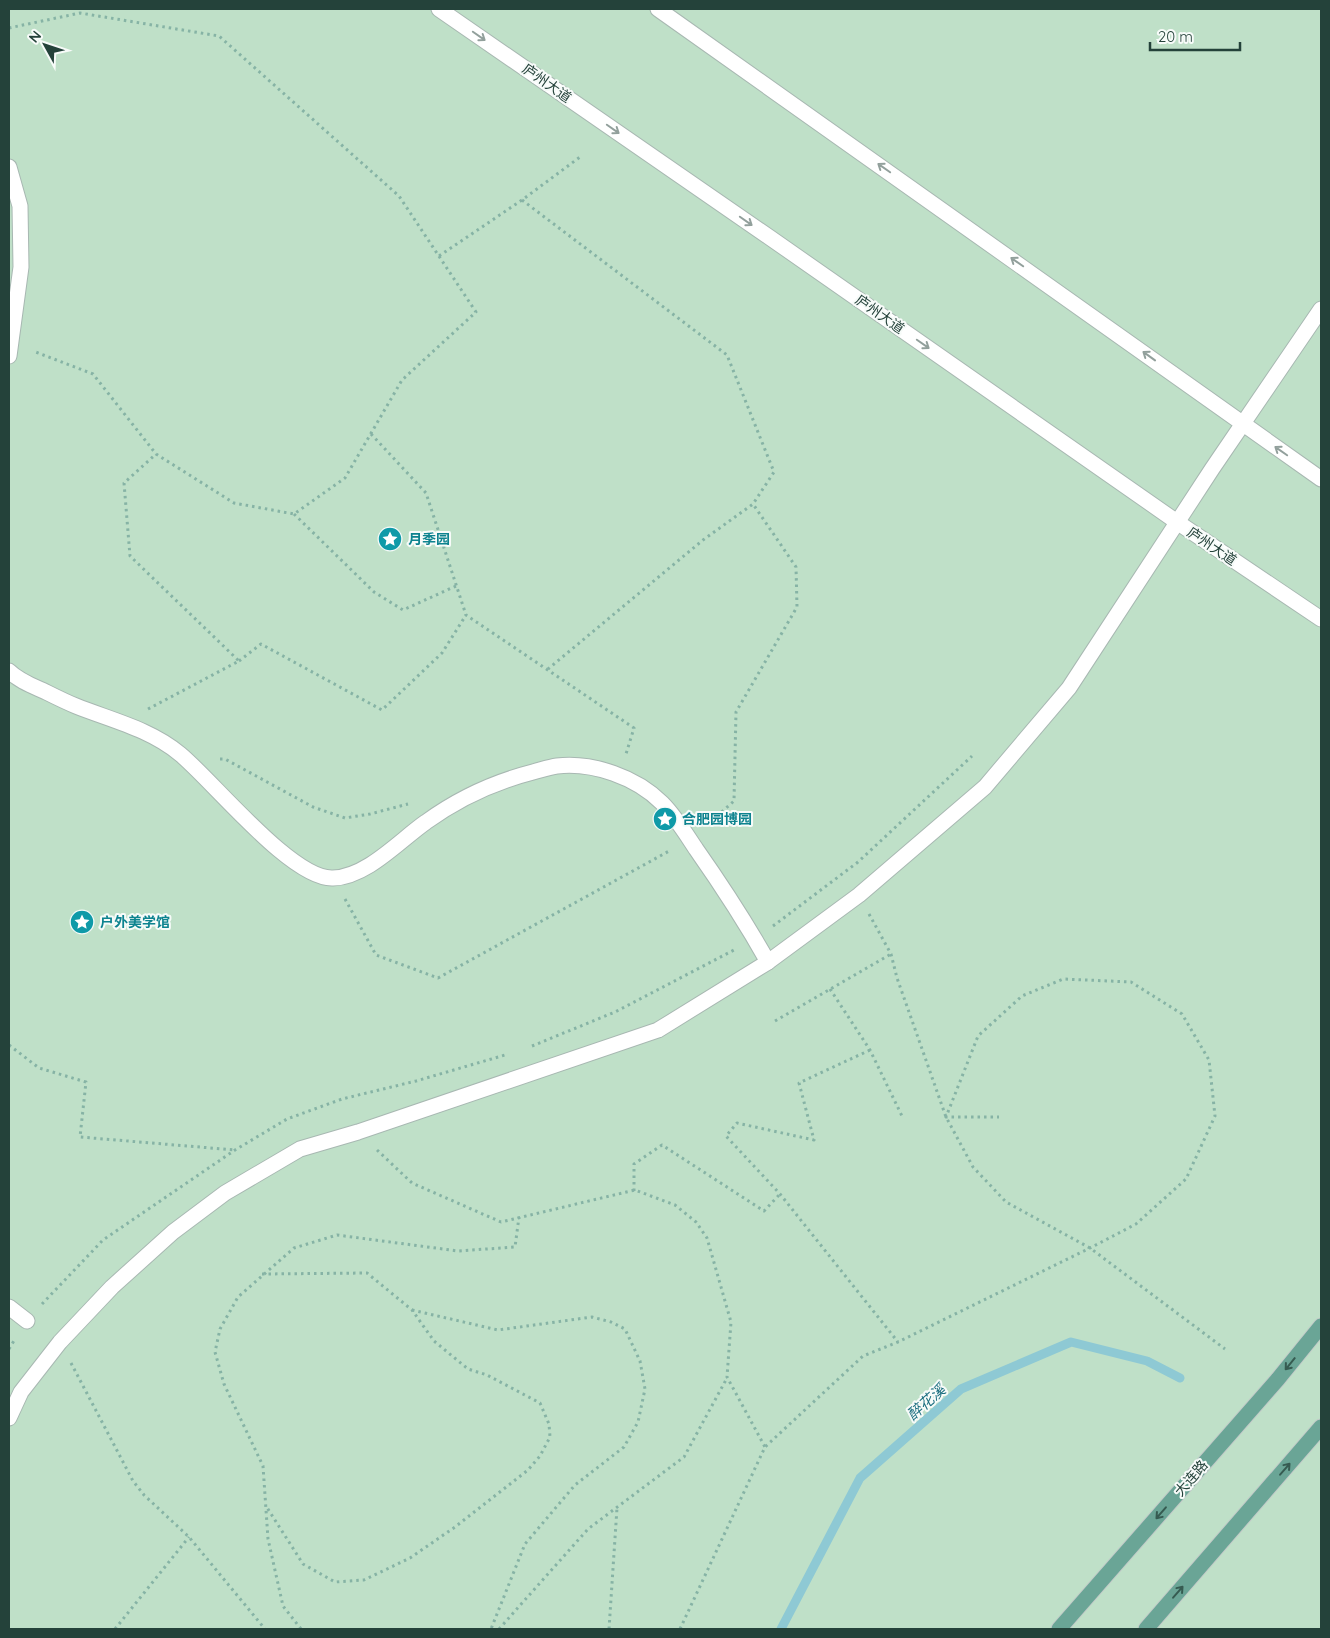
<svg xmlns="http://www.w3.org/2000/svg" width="1330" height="1638" viewBox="0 0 1330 1638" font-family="Quicksand,'Noto Sans SC',sans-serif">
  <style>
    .green { fill: #bfe0c8 }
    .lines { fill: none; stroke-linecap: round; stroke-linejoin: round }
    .stream { stroke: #8ec9d4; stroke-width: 9 }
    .minor-casing { stroke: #a8b8b2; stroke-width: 17 }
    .major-casing { stroke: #c2cac8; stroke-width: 17 }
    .path { stroke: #86b3a5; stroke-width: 3; stroke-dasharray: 2.5 4; stroke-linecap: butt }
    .minor { stroke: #fff; stroke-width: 15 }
    .major { stroke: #6aa596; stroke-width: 15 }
    .oneway { stroke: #92a09c }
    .oneway2 { stroke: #365b51 }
    .labels { text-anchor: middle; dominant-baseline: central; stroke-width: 4; stroke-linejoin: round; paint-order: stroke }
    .street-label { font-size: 14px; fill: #24423a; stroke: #f7fbf9 }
    .culture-label { font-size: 14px; font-weight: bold; fill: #0d838f; stroke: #f7fbf9; text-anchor: start }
    .water-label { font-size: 15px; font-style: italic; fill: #1c6f80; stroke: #f7fbf9 }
  </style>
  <rect width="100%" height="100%" fill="#e6efeb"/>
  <rect class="green" x="9" y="9" width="1312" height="1620"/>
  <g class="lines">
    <polyline class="stream" points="781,1629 860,1478 961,1389 1071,1342 1147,1361 1180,1378"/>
    <g class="minor-casing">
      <g id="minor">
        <polyline points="439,9 769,237 1177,522 1321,619"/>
        <polyline points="658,9 1321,479"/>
        <polyline points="9,167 20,206 21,267 9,356"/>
        <path d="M9 671C19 681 33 686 46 692 56 697 66 702 76 706 111 720 150 729 180 754 213 781 292 880 333 878 367 877 400 840 426 822 459 798 494 782 533 772 541 770 549 767 557 766 593 762 636 777 662 803 675 816 686 834 696 849 722 886 746 923 768 962"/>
        <polyline points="9,1307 27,1321"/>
        <polyline points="9,1418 21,1392 60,1342 112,1287 173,1232 225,1193 300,1149 358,1132 658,1030 768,962 859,895 985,787 1069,688 1212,469 1321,309"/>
      </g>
    </g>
    <g class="major-casing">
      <g id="major">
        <polyline points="1059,1629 1278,1379 1321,1326"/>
        <polyline points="1146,1629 1321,1427"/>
      </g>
    </g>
    <g class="path">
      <polyline points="9,28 80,13 219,36 399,196 476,312 402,380 345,478 294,514 234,503 156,454 93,374 33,351"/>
      <polyline points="522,200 727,355 774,472 753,504 703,540 548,669"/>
      <polyline points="439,256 522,200 580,157"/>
      <polyline points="371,434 426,493 466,615 634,728 626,754"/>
      <polyline points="294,514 374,592 403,610 456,586"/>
      <polyline points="239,661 261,644 382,710 442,653 466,615"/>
      <polyline points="148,709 239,661 130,556 124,483 156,454"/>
      <polyline points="220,759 225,759 313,807 345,818 370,814 408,804"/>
      <polyline points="707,825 734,801 736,712 797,607 796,567 753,504"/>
      <polyline points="345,899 376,955 438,978 671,850"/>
      <polyline points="869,914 891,954 897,978 946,1117 973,1167 1006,1202 1090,1248 1225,1349"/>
      <polyline points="773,926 858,862 972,756"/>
      <polyline points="830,989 870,1050 902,1116"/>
      <polyline points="775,1021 891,954"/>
      <polyline points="9,1045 39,1068 86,1082 80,1137 235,1150"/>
      <polyline points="532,1046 615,1012 734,950"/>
      <polyline points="870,1050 799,1083 814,1140 737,1123 726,1136 780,1194 898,1342"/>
      <polyline points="377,1150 412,1183 501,1222 635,1190 675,1205 696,1222 707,1238 731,1322 727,1377 765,1447"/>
      <polyline points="634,1191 634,1164 662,1145 764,1211 780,1194"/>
      <polyline points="262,1274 367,1273 412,1310 434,1341 468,1369 487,1375 540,1403 549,1424 550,1437 540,1456 528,1470 455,1527 410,1558 364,1580 335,1582 303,1564 266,1506"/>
      <polyline points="42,1304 103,1240 235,1150 287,1119 342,1099 416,1081 505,1055"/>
      <polyline points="412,1310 498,1330 592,1317 611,1322 625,1329 640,1361 645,1389 638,1422 624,1447 575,1485 525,1544 491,1629"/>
      <polyline points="9,1349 15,1339"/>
      <polyline points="71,1363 133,1481 144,1495 189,1537 265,1629"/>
      <polyline points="115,1629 189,1537"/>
      <polyline points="301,1629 283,1606 268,1539 263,1466 224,1384 215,1352 220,1329 238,1297 294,1248 337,1235 458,1251 515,1247 519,1217"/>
      <polyline points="499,1629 588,1529 684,1457 727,1378"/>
      <polyline points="609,1629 617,1508"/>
      <polyline points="680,1629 765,1447 863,1356 898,1342 1090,1248 1136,1224 1186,1179 1215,1116 1209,1060 1182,1014 1131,982 1063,979 1022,996 978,1036 946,1117 999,1117"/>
    </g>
    <use href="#minor" class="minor"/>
    <use href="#major" class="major"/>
  </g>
  <defs><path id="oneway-shaft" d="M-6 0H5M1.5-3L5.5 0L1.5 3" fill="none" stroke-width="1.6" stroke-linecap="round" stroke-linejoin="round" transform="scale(1.25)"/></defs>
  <g class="oneway">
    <use href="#oneway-shaft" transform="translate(479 36) rotate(35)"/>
    <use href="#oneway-shaft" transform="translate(613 129) rotate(35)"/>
    <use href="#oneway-shaft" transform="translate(884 168) rotate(-145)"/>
    <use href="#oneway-shaft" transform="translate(746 221) rotate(35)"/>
    <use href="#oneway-shaft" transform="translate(1017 262) rotate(-145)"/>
    <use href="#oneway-shaft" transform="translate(923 344) rotate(35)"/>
    <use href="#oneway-shaft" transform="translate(1149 356) rotate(-144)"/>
    <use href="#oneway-shaft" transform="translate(1281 451) rotate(-145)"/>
  </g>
  <g class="oneway2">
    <use href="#oneway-shaft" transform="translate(1290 1364) rotate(129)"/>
    <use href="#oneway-shaft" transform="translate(1285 1469) rotate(-49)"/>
    <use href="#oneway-shaft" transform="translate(1161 1513) rotate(131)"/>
    <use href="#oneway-shaft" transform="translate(1178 1592) rotate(-49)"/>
  </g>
  <defs>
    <g id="sight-disc" transform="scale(1.25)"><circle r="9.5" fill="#0f9aa8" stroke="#f7fbf9"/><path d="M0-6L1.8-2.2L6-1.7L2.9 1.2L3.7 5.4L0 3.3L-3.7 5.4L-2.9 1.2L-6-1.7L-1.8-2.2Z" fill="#fff"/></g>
  </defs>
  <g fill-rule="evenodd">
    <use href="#sight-disc" x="390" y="539"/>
    <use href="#sight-disc" x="665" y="819"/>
    <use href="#sight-disc" x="82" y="922"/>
  </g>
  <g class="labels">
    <g class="street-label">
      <text transform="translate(547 83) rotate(35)">庐州大道</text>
      <text transform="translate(880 314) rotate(35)">庐州大道</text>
      <text transform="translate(1212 546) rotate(34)">庐州大道</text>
      <text transform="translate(1191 1478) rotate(-49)">大连路</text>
    </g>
    <g class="culture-label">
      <text x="408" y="539">月季园</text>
      <text x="682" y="819">合肥园博园</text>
      <text x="100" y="922">户外美学馆</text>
    </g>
    <g class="water-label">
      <text transform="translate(926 1402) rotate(-41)">醉花溪</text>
    </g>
  </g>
  <rect width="1330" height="1638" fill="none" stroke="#24423a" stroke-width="20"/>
  <g transform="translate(45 45) rotate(310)" stroke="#f7fbf9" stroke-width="4" paint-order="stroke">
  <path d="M0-4L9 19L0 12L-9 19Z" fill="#24423a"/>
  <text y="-8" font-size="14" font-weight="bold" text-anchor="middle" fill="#24423a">N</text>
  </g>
  <path d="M1150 42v8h90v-8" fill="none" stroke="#24423a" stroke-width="2.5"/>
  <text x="1158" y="42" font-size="15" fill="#24423a" stroke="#f7fbf9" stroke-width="4" paint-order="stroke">20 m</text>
</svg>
